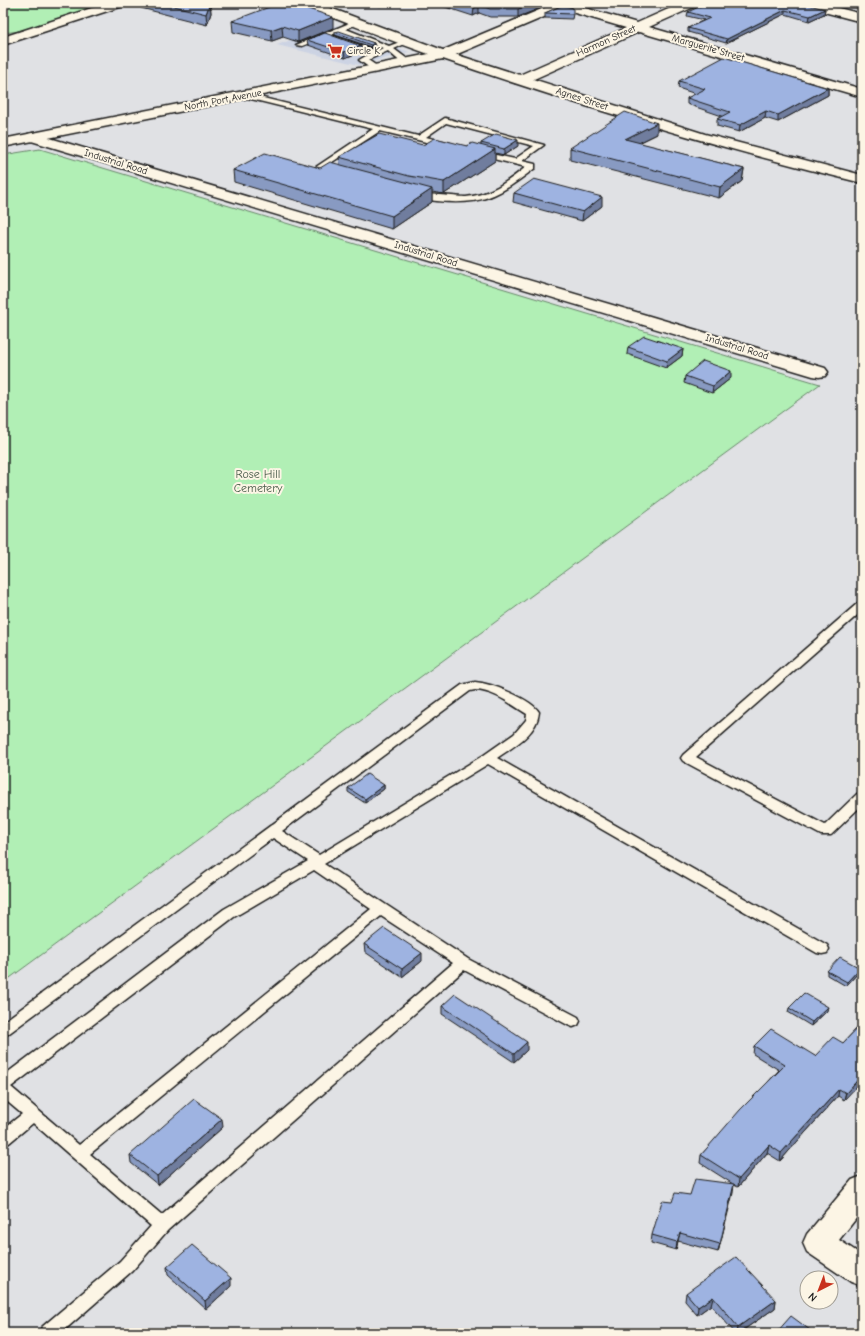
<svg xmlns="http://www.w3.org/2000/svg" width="865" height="1336" viewBox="0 0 865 1336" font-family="'Comic Neue',sans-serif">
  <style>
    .built { fill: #ccd3e3 }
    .green { fill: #b1efb5; stroke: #668668 }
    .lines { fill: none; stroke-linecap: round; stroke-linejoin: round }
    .lane-casing { stroke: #1c1c1c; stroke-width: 3 }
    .street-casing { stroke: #1c1c1c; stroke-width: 3 }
    .secondary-casing { stroke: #1c1c1c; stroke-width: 3 }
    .primary-casing { stroke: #1c1c1c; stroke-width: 3 }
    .lane { fill: #fcf5e5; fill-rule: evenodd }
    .street { fill: #fcf5e5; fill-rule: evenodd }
    .secondary { fill: #fcf5e5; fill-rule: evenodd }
    .primary { fill: #fcf5e5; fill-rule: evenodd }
    .wall { fill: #889ac2; stroke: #1c1c1c }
    .shaded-wall { fill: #6f7d9e; stroke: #1c1c1c }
    .building { fill: #9eb3e1; stroke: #1c1c1c }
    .labels { text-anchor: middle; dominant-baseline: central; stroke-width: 4; stroke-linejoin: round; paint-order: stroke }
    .far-street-label { font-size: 10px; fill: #1c1c1c; stroke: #fcf5e5 }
    .far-poi-label { font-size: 10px; fill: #1c1c1c; stroke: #fcf5e5; text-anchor: start }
    .park-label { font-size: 12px; fill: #495b4a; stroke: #fcf5e5 }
  </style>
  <rect width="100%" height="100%" fill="#e0e1e4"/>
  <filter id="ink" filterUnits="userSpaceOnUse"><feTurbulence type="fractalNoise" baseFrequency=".025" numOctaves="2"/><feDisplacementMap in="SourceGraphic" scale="8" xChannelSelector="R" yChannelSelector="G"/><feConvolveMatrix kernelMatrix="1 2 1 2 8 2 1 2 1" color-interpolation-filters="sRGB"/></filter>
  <g filter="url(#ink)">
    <polygon class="built" points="333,25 409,52 359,65 277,45"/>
    <g class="green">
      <polygon points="3,3 109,3 20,31 3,33"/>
      <polygon points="40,149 820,384 3,983 3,155"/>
    </g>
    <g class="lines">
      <g class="lane-casing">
        <g id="lane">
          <path d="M357 20 359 21V23L346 29 389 46 405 40H409V42L394 49 410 61V65H404L388 51 368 60 381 69 374 71 359 60 371 53 325 37 302 46 296 45ZM339 32 383 48 377 51 331 35Z"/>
          <path d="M243 93 418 136 445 118 544 145 522 161 535 164V168C500 195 483 206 437 201 430 200 419 200 414 195 418 192 456 197 466 197 490 195 507 182 526 167L477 155V151L515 159 534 146 446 123 426 137 450 143 451 145 447 147 380 131 326 166 339 170 340 172 336 174 316 167 373 129 243 97Z"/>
          <polygon points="862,602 862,611 696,757 825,825 857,794 862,793 862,805 831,835 821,835 683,761 681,758 683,755 858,603"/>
          <path d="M475 682C491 683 531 699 539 712 537 734 514 746 497 758L827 945 829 949 827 953 822 954 817 953 488 764 324 864 468 959 578 1017 580 1021 578 1025 573 1027 568 1025 464 970 168 1230 132 1271 61 1333H39L42 1327 120 1261 151 1226 33 1123 9 1143 3 1145V1129L22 1114 3 1098V1076L224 909 308 861 273 838 8 1034 3 1036V1022L462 685ZM475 690C495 691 510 704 527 714L526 720 514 734 484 755 319 855 282 831 470 691ZM314 870 371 909 79 1145 11 1087 234 917ZM381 916 453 963 162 1215 90 1154Z"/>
        </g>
      </g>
      <g class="street-casing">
        <g id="street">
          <polygon points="107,3 125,3 123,6 3,45 3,37"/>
          <polygon points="549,3 568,3 637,23 682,3 698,3 696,6 649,27 862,89 862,97 639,32 525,83 515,83 513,80 515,77 626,28 551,6"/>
          <polygon points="799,3 819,3 862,14 862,22 801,6"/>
          <polygon points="33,133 825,368 828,372 825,376 819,377 813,376 28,140 26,137 28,134"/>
          <polygon points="862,1176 862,1211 839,1240 862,1255 862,1286 851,1282 807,1252 803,1243 807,1234 852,1180"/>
        </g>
      </g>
      <g class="secondary-casing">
        <polygon id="secondary" points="556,3 572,3 570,6 448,58 3,147 3,139 439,52"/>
      </g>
      <g class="primary-casing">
        <path id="primary" d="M300 3H317L448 52 705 134 862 175V183C719 148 579 106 440 58 393 42 348 23 302 6Z"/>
      </g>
      <use href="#lane" class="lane"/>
      <use href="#street" class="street"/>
      <use href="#secondary" class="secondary"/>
      <use href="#primary" class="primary"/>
    </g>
    <g class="wall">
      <polygon points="141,3 210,3 211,13 207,25 141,8"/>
      <polygon points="369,3 388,3 380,6"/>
      <polygon points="433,3 546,3 546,6 518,17 490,17 479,13 473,16"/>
      <polygon points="825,3 845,3 839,6"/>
      <polygon points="563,5 573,14 572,19 545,18 545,13"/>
      <polygon points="825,9 824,14 809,21 785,14 726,43 688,32 688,28 704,20 687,16 688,12"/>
      <polygon points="232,21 333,28 298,42 283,37 272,41 233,32"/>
      <polygon points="335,32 374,43 374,46 371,47 335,35"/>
      <polygon points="307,40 361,46 362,51 345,58 308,45"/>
      <polygon points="679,81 828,88 828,95 778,122 765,118 739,132 717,126 717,119 722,116 687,104 687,98 696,94 678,88"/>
      <polygon points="657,134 639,143 744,169 742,181 719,198 570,160 570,148"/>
      <polygon points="481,143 518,146 504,155 495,153 495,161 444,194 432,192 432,202 392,229 234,182 233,170 320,168 340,165 339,157 423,145 467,146 481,145"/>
      <polygon points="514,193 602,206 582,221 513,202"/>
      <polygon points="628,347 683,349 682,356 666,368 627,354"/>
      <polygon points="685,376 731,378 712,393 684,383"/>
      <polygon points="384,785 384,789 365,803 348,792 348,788"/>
      <polygon points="862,929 862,939 860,938"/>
      <polygon points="364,944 422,961 402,977 365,952"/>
      <polygon points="827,971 859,972 846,986 827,975"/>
      <polygon points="442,1006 527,1050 514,1062 442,1014"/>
      <polygon points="789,1008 827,1011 811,1026 788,1012"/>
      <polygon points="862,1023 844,1100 838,1096 780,1161 767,1153 738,1187 734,1185 718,1252 678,1241 676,1250 651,1243 652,1235 690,1195 733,1184 700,1163 701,1155 779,1070 753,1054 754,1046 815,1056 843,1043"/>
      <polygon points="223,1127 158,1185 131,1163 130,1155"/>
      <polygon points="167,1267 231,1286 206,1309 168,1275"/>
      <polygon points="686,1293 776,1300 775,1308 739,1333 735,1333 711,1305 697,1315 685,1301"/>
    </g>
    <g class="shaded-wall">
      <polygon points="210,3 211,13 207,25 206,14"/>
      <polygon points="380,3 388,3 380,6"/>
      <polygon points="533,3 546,3 546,6 518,17 518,9"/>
      <polygon points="839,3 845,3 839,6"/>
      <polygon points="479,5 479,13 473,16 474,8"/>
      <polygon points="825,9 824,14 809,21 810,16"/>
      <polygon points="785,10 785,14 726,43 727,39"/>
      <polygon points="333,17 333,28 298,42 298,31"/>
      <polygon points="282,26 283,37 272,41 271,30"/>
      <polygon points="374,43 374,46 371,47 371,45"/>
      <polygon points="361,46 362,51 345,58 344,52"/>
      <polygon points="828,88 828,95 778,122 778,115"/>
      <polygon points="766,111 765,118 739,132 740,125"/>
      <polygon points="657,123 657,134 624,150 625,139"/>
      <polygon points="518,140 518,146 504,155 504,149"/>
      <polygon points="495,149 495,161 444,194 444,182"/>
      <polygon points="744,169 742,181 719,198 720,187"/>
      <polygon points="432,189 432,202 392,229 392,216"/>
      <polygon points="602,197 602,206 582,221 583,212"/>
      <polygon points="683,349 682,356 666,368 667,361"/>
      <polygon points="731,371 731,378 712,393 713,386"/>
      <polygon points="384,785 384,789 365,803 365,799"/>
      <polygon points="422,953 422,961 402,977 402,969"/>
      <polygon points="860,968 859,972 846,986 847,982"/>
      <polygon points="828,1007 827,1011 811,1026 812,1022"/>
      <polygon points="527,1042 527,1050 514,1062 514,1054"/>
      <polygon points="862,1075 862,1081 844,1100 846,1093"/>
      <polygon points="839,1089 838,1096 780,1161 781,1153"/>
      <polygon points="222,1119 223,1127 158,1185 157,1176"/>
      <polygon points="769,1145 767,1153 738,1187 739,1179"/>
      <polygon points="734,1184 733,1193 718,1252 720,1244"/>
      <polygon points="680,1233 678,1241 676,1250 677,1242"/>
      <polygon points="231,1278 231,1286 206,1309 205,1301"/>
      <polygon points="713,1297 711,1305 697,1315 698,1307"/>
      <polygon points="776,1300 775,1308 739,1333 737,1333 738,1327"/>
    </g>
    <g class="building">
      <polygon points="162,3 210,3 206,14"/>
      <polygon points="280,3 288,6 293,4 333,17 298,31 282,26 271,30 232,21"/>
      <polygon points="459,3 533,3 518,9 490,9 479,5 474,8"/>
      <polygon points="707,3 801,3 825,9 810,16 785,10 727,39 688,28 710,18 688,12"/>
      <polygon points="563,5 573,8 573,14 545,13"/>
      <polygon points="339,31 374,43 371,45 335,32"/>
      <polygon points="325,33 361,46 344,52 307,40"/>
      <polygon points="724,57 828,88 778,115 766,111 740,125 717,119 730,112 687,98 705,89 679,81"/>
      <polygon points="625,112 657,123 625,139 744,169 720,187 570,148"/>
      <polygon points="379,134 423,145 435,138 467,146 472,143 495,149 444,182 409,176 339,157"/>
      <polygon points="496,134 518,140 504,149 481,143"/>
      <polygon points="265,153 320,168 330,162 432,189 392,216 233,170"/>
      <polygon points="534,179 602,197 583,212 514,193"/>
      <polygon points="644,336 683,349 667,361 628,347"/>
      <polygon points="703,361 731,371 713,386 685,376"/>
      <polygon points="367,774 384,785 365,799 348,788"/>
      <polygon points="384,928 422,953 402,969 364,944"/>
      <polygon points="840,957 860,968 847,982 827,971"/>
      <polygon points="804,993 828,1007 812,1022 789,1008"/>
      <polygon points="455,994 527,1042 514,1054 442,1006"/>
      <polygon points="862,1023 862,1075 846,1093 839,1089 781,1153 769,1145 739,1179 701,1155 740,1110 785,1065 754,1046 771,1029 815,1056 833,1037 843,1043"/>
      <polygon points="194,1099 222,1119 157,1176 130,1155"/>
      <polygon points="695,1179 734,1184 720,1244 680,1233 677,1242 652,1235 662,1201 672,1202 675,1193 690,1195"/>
      <polygon points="192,1245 231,1278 205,1301 167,1267"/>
      <polygon points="736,1257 776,1300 738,1327 713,1297 698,1307 686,1293"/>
      <polygon points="791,1316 814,1333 776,1333"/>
    </g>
  </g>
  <defs>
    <g id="supermarket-bare" transform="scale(1.2)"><path d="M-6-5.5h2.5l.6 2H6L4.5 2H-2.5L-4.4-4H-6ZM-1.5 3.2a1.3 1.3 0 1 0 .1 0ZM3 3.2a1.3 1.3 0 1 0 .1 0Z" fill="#c8321e" stroke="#fcf5e5" stroke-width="2.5" paint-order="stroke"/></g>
  </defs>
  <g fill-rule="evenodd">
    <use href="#supermarket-bare" x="335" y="51"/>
  </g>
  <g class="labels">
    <g class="far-street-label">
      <text transform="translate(606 41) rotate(-24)">Harmon Street</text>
      <text transform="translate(708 48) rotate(16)">Marguerite Street</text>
      <text transform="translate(582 99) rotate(18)">Agnes Street</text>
      <text transform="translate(223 100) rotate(-11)">North Port Avenue</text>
      <text transform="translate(116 162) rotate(17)">Industrial Road</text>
      <text transform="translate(426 254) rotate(17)">Industrial Road</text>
      <text transform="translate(737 347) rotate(17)">Industrial Road</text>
    </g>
    <g class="far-poi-label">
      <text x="347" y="51">Circle K</text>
    </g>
    <g class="park-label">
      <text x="258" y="474">Rose Hill<tspan x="258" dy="14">Cemetery</tspan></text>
    </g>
  </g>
  <rect width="865" height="1336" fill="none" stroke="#fcf5e5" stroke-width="16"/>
  <rect x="8" y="8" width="849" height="1320" fill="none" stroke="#1c1c1c" stroke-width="1.5" filter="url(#ink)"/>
  <g transform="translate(819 1290) rotate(222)"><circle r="19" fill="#fcf5e5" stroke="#a29e95"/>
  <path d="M0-3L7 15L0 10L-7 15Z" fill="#c8321e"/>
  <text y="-6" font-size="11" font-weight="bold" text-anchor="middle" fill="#1c1c1c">N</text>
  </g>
</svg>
